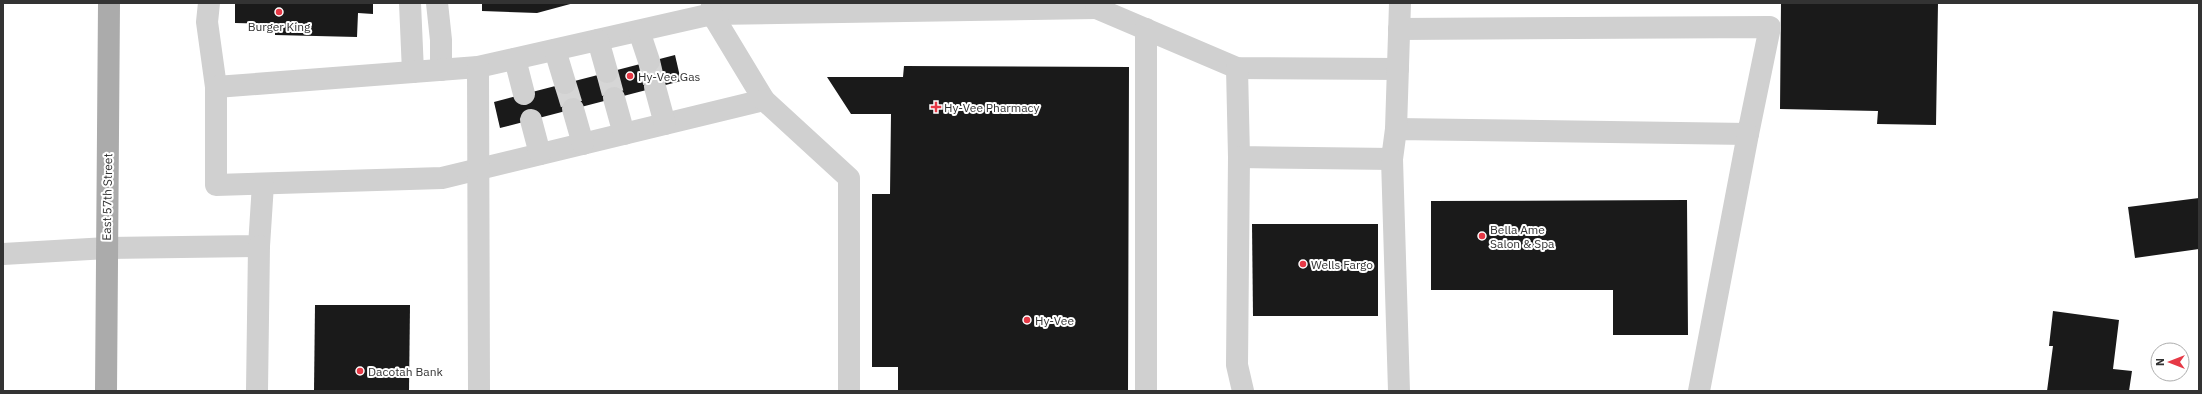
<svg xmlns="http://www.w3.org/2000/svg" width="2202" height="394" viewBox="0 0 2202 394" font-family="'IBM Plex Sans',sans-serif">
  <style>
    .building { fill: #1a1a1a }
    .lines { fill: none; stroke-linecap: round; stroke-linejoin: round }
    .minor-tunnel { stroke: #d6d6d6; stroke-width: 22; stroke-dasharray: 22 11; stroke-linecap: butt }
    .minor { stroke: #d0d0d0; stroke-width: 22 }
    .major { stroke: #ababab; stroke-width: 22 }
    .poi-dot { fill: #e63946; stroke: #fff; stroke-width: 1.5 }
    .labels { text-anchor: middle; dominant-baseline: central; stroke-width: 4; stroke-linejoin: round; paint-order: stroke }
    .poi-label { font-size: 12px; fill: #333; stroke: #fff; text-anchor: start }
    .street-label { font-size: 12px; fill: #333; stroke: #fff }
  </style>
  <rect width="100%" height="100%" fill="#fff"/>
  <g class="building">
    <polygon points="235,3 373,3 373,14 358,13 357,37 275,35 275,24 235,23"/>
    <polygon points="482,3 574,3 537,13 482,11"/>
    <polygon points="1781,3 1938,3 1936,125 1877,124 1878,111 1780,109"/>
    <polygon points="675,55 681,81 500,128 494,102"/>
    <polygon points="904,66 1129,67 1128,391 898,391 898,367 872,367 872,194 890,194 891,114 851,114 827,77 903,77"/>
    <polygon points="2199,198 2199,249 2135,258 2128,207"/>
    <polygon points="1687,200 1688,335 1613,335 1613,290 1431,290 1431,201"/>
    <polygon points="1252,224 1378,224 1378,316 1253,316"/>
    <polygon points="315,305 410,305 409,391 314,391"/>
    <polygon points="2053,311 2119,320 2113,369 2132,371 2129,391 2047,391 2053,346 2049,346"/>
  </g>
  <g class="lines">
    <g class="minor-tunnel">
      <polyline points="649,61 655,87"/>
      <polyline points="607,72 614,98"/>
      <polyline points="565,83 573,109"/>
    </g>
    <g class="minor">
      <polyline points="209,3 207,22 216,87"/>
      <polyline points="410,3 413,72"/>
      <polyline points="437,3 441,40 441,70"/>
      <polyline points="712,3 712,14 1096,8 1095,3"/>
      <polyline points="1096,8 1237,68 1398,69"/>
      <polygon points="712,14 764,100 442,178 216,185 216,87 478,67"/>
      <polyline points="1146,29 1146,391"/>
      <polyline points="639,31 649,61"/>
      <polyline points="598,40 607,72"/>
      <polyline points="555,50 565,83"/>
      <polyline points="515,59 524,94"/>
      <polyline points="478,67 479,391"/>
      <polyline points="1237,68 1239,157 1392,159 1396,129 1748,134 1770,27 1399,29"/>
      <polyline points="655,87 665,124"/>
      <polyline points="614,98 624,134"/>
      <polyline points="764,100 849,178 849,391"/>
      <polyline points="573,109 583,144"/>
      <polyline points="531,120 540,154"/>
      <polyline points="1396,129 1400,3"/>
      <polyline points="1239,157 1237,365 1243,391"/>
      <polyline points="1392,159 1399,391"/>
      <polyline points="3,254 107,248 259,246 263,184"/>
      <polyline points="257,391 259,246"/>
      <polyline points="1699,391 1748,134"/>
    </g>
    <polyline class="major" points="106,391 109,3"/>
  </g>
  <g class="poi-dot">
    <circle cx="279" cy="12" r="4"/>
    <circle cx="630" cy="76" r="4"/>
    <path d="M934 101h4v4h4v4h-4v4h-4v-4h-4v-4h4z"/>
    <circle cx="1482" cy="236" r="4"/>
    <circle cx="1303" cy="264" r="4"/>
    <circle cx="1027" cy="320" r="4"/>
    <circle cx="360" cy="371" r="4"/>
  </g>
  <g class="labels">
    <g class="poi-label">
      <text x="279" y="26" text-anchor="middle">Burger King</text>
      <text x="638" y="76">Hy-Vee Gas</text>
      <text x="944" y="107">Hy-Vee Pharmacy</text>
      <text x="1490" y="229">Bella Ame<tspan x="1490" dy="14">Salon &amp; Spa</tspan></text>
      <text x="1311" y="264">Wells Fargo</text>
      <text x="1035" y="320">Hy-Vee</text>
      <text x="368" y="371">Dacotah Bank</text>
    </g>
    <g class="street-label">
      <text transform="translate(107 197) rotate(-89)">East 57th Street</text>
    </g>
  </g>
  <rect width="2202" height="394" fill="none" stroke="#333333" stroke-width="8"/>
  <g transform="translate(2170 362) rotate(270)"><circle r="19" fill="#ffffff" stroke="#adadad"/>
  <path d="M0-3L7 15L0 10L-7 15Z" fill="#e63946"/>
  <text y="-6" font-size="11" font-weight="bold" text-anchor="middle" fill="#333333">N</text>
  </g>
</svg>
